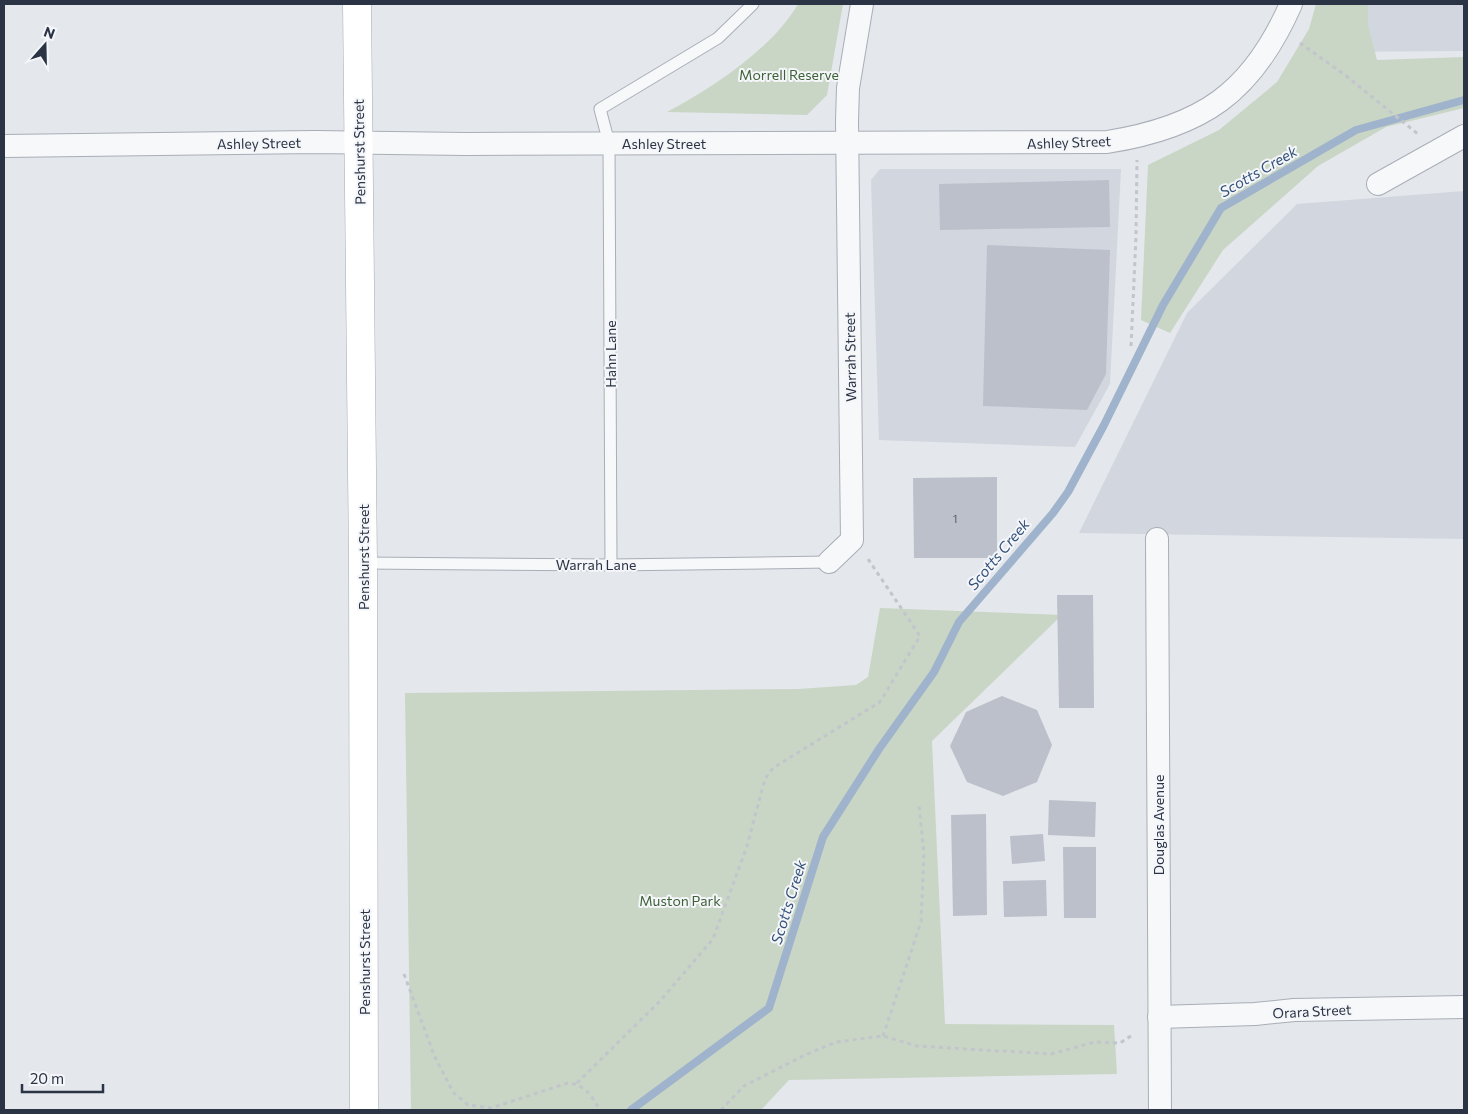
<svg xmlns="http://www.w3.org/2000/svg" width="1468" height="1114" viewBox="0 0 1468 1114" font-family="Commissioner,sans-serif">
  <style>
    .built { fill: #d2d6de }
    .green { fill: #c9d6c5 }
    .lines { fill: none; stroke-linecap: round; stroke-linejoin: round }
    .stream { stroke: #9fb4cc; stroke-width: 8 }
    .building { fill: #bbc0ca }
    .lane-casing { stroke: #a9aeb7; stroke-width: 13 }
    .street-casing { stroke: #a9aeb7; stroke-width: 24 }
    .primary-casing { stroke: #a3abb8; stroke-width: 29 }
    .path { stroke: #c2c5cb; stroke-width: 3; stroke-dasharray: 4 4; stroke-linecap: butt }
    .lane { stroke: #f7f8fa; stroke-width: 11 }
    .street { stroke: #f7f8fa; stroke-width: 22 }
    .primary { stroke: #fff; stroke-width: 28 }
    .labels { text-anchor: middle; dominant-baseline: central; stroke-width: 4; stroke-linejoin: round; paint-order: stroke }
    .number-label { font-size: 11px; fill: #4f5766 }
    .park-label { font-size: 14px; fill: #3f6138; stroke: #f4f6f9 }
    .street-label { font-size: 14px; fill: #2b3445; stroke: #f4f6f9 }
    .water-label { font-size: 15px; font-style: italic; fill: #34527a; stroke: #f4f6f9 }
  </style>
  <rect width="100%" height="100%" fill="#e4e7ec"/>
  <g class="built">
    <polygon points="1322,4 1464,4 1464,51 1321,52"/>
    <polygon points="880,169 1121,169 1110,384 1075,447 879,440 871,180"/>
    <polygon points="1464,191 1464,539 1079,533 1187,313 1297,204"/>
  </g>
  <g class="green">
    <path d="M798 4H843L827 95 807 115 667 112C711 89 773 48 798 4Z"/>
    <polygon points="1316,4 1368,4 1368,25 1377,60 1464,57 1464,108 1386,127 1318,166 1223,250 1170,333 1141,320 1148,165 1219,130 1277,82 1309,29"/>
    <polygon points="880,608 1062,615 932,741 945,1024 1114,1025 1117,1074 789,1080 761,1110 411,1110 405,693 798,689 856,685 868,677"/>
  </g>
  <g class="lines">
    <polyline class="stream" points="631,1110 769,1008 823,837 879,749 934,672 959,622 1053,513 1068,492 1104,425 1163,305 1221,208 1356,130 1464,100"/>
  </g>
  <g class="building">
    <polygon points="1109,180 1110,227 940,230 939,184"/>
    <polygon points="987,245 1110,250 1106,374 1087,410 983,406"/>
    <polygon points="997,477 997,558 914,558 913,478"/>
    <polygon points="1057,595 1093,595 1094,708 1059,708"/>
    <polygon points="1002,696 1037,710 1052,745 1037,782 1003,796 967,782 950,746 966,712"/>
    <polygon points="1049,800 1096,802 1095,837 1048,835"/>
    <polygon points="986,814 987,915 953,916 951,815"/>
    <polygon points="1043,834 1045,861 1012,864 1010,836"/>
    <polygon points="1063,847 1096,847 1096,918 1064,918"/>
    <polygon points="1046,880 1047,916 1004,917 1003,881"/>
  </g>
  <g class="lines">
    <g class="lane-casing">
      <g id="lane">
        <polyline points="363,563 611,565 829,562"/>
        <polyline points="611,565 609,143 600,109 718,38 753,4"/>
      </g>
    </g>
    <g class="street-casing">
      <g id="street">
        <path d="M4 146 315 142 466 144 1107 142C1202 127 1252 93 1291 4"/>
        <polyline points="1378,184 1464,136"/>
        <polyline points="1157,539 1160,1110"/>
        <polyline points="829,562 852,540 847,121 848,88 862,4"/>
        <polyline points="1159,1017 1255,1014 1294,1010 1464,1007"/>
      </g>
    </g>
    <g class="primary-casing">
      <polyline id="primary" points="357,4 363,563 364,1110"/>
    </g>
    <g class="path">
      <polyline points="1300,43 1345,75 1418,134"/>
      <polyline points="1131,346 1136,237 1137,160"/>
      <path d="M404 974 434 1055 453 1092 468 1105 491 1108 568 1083C585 1084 592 1097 600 1110"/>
      <polyline points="883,1036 921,922 924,854 919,805"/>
      <polyline points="577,1083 660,1001 713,939 747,846 765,779 773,768 880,702 920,636 868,559"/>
      <polyline points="721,1110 744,1086 805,1055 836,1042 883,1036 917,1046 1051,1054 1095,1042 1120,1043 1134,1034"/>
    </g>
    <use href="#lane" class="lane"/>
    <use href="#street" class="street"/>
    <use href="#primary" class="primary"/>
  </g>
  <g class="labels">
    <g class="number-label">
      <text x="955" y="518">1</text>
    </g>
    <g class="park-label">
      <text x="789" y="74">Morrell Reserve</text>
      <text x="680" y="900">Muston Park</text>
    </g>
    <g class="street-label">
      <text transform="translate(1069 142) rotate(-2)">Ashley Street</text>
      <text transform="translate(259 143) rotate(-1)">Ashley Street</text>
      <text x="664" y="143">Ashley Street</text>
      <text transform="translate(359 152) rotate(-91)">Penshurst Street</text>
      <text transform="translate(610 354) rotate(-90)">Hahn Lane</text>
      <text transform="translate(850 357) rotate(-91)">Warrah Street</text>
      <text transform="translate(363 557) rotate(-90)">Penshurst Street</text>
      <text x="596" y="564">Warrah Lane</text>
      <text transform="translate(1158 825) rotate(-90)">Douglas Avenue</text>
      <text transform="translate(364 962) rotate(-90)">Penshurst Street</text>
      <text transform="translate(1312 1011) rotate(-3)">Orara Street</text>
    </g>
    <g class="water-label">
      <text transform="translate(1258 171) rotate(-30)">Scotts Creek</text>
      <text transform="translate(998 554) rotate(-50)">Scotts Creek</text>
      <text transform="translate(788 902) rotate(-73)">Scotts Creek</text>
    </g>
  </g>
  <rect width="1468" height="1114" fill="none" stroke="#2b3445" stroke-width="10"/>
  <g transform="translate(45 45) rotate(20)" stroke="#f4f6f9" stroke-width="4" paint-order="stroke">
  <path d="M0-4L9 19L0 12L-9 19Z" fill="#2b3445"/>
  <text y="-8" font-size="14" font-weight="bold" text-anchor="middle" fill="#2b3445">N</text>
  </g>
  <path d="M22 1084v8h81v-8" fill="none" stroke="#2b3445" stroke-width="2.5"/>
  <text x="30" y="1084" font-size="15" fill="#2b3445" stroke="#f4f6f9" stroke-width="4" paint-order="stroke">20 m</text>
</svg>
